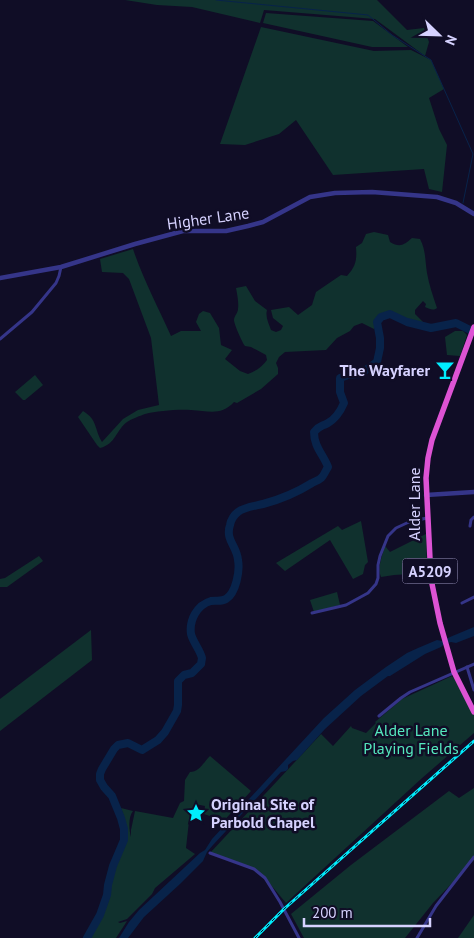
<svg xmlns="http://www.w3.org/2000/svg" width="474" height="938" viewBox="0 0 474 938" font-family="'PT Sans',sans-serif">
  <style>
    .green { fill: #10312e }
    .water { fill: #08234a }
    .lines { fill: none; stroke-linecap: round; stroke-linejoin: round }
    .stream { stroke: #08234a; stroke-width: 1 }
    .river { stroke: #08234a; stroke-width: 8 }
    .minor { stroke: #353589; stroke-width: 3 }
    .tertiary { stroke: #353589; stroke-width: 4.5 }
    .trunk { stroke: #dd53d4; stroke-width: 5.5 }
    .rail-casing { stroke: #00edfd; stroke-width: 3 }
    .rail { stroke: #100d26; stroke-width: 1; stroke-dasharray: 4; stroke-linecap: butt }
    .labels { text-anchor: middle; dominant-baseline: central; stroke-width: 5; stroke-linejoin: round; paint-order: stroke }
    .shield { fill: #100d26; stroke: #9b97be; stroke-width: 1 }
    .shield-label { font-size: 15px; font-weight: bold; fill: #d6d2ff }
    .street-label { font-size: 16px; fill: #d6d2ff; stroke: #100d26 }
    .poi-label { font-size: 16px; font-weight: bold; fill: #d6d2ff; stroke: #100d26; text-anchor: end }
    .park-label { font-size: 16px; fill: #55e8be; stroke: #100d26 }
  </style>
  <rect width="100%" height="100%" fill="#100d26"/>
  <g class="green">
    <polygon points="125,0 377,0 407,30 424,28 429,42 425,56 375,19 264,10 260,23 192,7 157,5"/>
    <polygon points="266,13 373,21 408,47 372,47 263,23"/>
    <polygon points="261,27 374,51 411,50 431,60 444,89 429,98 439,129 447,145 442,192 429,189 424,169 333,175 296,120 279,134 245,145 220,144"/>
    <path d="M374 232 388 235 390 242C400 248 404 245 412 238L420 239C426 250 425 261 427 273 429 285 433 296 437 308 433 311 430 309 425 307L426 304 423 301 415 310V314L423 322C409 326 399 309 385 314 383 315 380 315 378 318 376 321 376 326 374 329L362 323 354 326 350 331 337 338 326 350 285 352 279 357 276 363 278 368V374L261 389 237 403 234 402C221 416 209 411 191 410 178 409 157 411 145 414 140 416 131 419 127 422 116 430 116 444 100 448L97 445 78 417 83 411C98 420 94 429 102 442L123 419 138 410 159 405 151 338 129 279 123 273 102 272 100 259 133 249C143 279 158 307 171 336L181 331H201L196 322 199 314 203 311 210 313 219 328 221 345 232 350 225 359 240 371 248 374C256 371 262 367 267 360L266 355 251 347 245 346C242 342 234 324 234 320 234 316 238 313 238 309 239 302 237 294 236 288L246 286 255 301 267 310C265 317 269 324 271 330L276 332 281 330 283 326 273 318 271 310 289 307 298 315 312 305 316 292 341 275 347 276C356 266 357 260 356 247L362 243 366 234Z"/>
    <polygon points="455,331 463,331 467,335 460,356 447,355 445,337"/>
    <polygon points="35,375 43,385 25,400 23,400 15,392"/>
    <polygon points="361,521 368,562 365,565 363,574 353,579 330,540 285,571 276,563 338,526 342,530"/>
    <path d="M426 534 427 573 394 575 381 577C377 568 382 556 385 546L390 552Z"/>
    <polygon points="39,556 43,561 7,587 0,587 0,579 5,578"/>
    <polygon points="337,592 340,605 314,612 310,600"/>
    <polygon points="91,630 92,660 0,731 0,699"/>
    <polygon points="452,676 454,678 474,715 474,733 421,779 286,903 265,878 254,869 210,853 321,734 333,746 351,726 352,728 366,733 376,723 375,722 402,699"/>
    <path d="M210 756 251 791 220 825 221 820 204 814 205 806 195 804 189 821 186 848 195 854 155 888 152 894 127 919 118 922 120 923 127 921 116 938H90L107 905 110 897V888L120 852C131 842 126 821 121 808L133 811C128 817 129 830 131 837V830L135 811 173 818 180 803 184 801 185 780 190 772C199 772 204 762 210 756Z"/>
    <polygon points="474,788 474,860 433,903 405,938 304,938 291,914 351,865 449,791 459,798"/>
    <polygon points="474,915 474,938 458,938"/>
  </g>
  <polygon class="water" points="474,627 474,636 456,643 451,642 444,644 441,647 425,654 390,676 388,676 361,696 325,729 297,760 293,761 288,765 288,769 286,771 281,772 213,845 207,852 203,861 180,884 144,917 128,938 119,938 129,922 139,910 200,853 205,850 212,839 324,718 355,690 386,667 407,653 418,648 437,640 442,641 450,637"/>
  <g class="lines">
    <polyline class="stream" points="216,0 368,15 392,35 431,60 473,154 463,203"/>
    <path class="river" d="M87 938 100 915 107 895 108 885 113 866 124 840V829L121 818 112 796 104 787 100 780V774L102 769 114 749 118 745 128 743 142 750 158 740 165 732 177 711 178 705V681L184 675 192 673 201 664 202 658C200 650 193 642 191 634 189 620 197 605 211 601 216 600 221 602 226 599 236 593 240 571 238 560 237 546 225 540 230 525 231 520 234 515 238 512 244 507 255 506 263 504 282 499 296 493 312 483 315 481 320 480 322 477 324 475 326 470 328 467 323 454 314 447 314 432 320 425 321 427 328 423 335 419 341 410 344 403L340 392V378L348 375 360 374 377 362 380 348V338L377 322 381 317 390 314 407 322 431 328 456 323 474 332"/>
    <g class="minor">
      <polyline points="0,339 32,312 56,283 59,276 61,267"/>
      <polyline points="470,526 471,520 474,517"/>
      <polyline points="462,603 474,597"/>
      <polyline points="312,613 346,605 368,593 376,584 378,578 378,565 380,556 388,536 396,528 409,522 427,518"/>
      <polyline points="467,667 474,690"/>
      <polyline points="379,716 401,698 410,692 474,664"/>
      <polyline points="210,853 254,869 265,878 280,902 299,938"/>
      <polyline points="417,938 436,906 474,857"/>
    </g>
    <g class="tertiary">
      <polyline points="0,278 61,267 135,244 183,231 226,231 248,226 263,222 310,197 335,193 372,192 437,197 456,203 474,214"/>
      <polyline points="426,495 474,492"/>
    </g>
    <polyline class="trunk" points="474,327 432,440 428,458 426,478 431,579 440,623 454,672 474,712"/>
    <g class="rail-casing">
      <polyline id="rail" points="255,938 284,909 474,741"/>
    </g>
    <use href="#rail" class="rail"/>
  </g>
  <defs>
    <g id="bar-bare" transform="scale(1.5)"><path d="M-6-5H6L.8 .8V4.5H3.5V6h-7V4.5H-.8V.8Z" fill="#00edfd" stroke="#100d26" stroke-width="2.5" paint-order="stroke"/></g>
    <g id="sight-bare" transform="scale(1.5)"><path d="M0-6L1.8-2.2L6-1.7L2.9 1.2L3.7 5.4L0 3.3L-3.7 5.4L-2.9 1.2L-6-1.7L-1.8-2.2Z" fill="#00edfd" stroke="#100d26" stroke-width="2.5" paint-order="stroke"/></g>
  </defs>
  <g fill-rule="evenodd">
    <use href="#bar-bare" x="445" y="370"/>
    <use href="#sight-bare" x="196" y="813"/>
  </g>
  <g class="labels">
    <rect class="shield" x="402.5" y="558.5" width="55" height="25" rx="4"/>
    <g class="shield-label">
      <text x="430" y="571">A5209</text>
    </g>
    <g class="street-label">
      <text transform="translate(208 218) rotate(-8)">Higher Lane</text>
      <text transform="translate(414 504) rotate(-90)">Alder Lane</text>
    </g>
    <g class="poi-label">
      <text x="430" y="370">The Wayfarer</text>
      <text x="211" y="804" text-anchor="start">Original Site of<tspan x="211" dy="18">Parbold Chapel</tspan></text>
    </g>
    <g class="park-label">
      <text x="411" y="730">Alder Lane<tspan x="411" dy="18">Playing Fields</tspan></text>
    </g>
  </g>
  <g transform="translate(439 35) rotate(113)" stroke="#100d26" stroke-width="4" paint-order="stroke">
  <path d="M0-4L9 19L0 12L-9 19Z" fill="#d6d2ff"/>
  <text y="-8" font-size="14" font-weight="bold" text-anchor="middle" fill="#d6d2ff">N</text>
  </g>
  <path d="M304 918v8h126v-8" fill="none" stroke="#d6d2ff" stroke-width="2.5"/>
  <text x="312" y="918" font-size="15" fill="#d6d2ff" stroke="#100d26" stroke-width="4" paint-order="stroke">200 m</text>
</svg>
